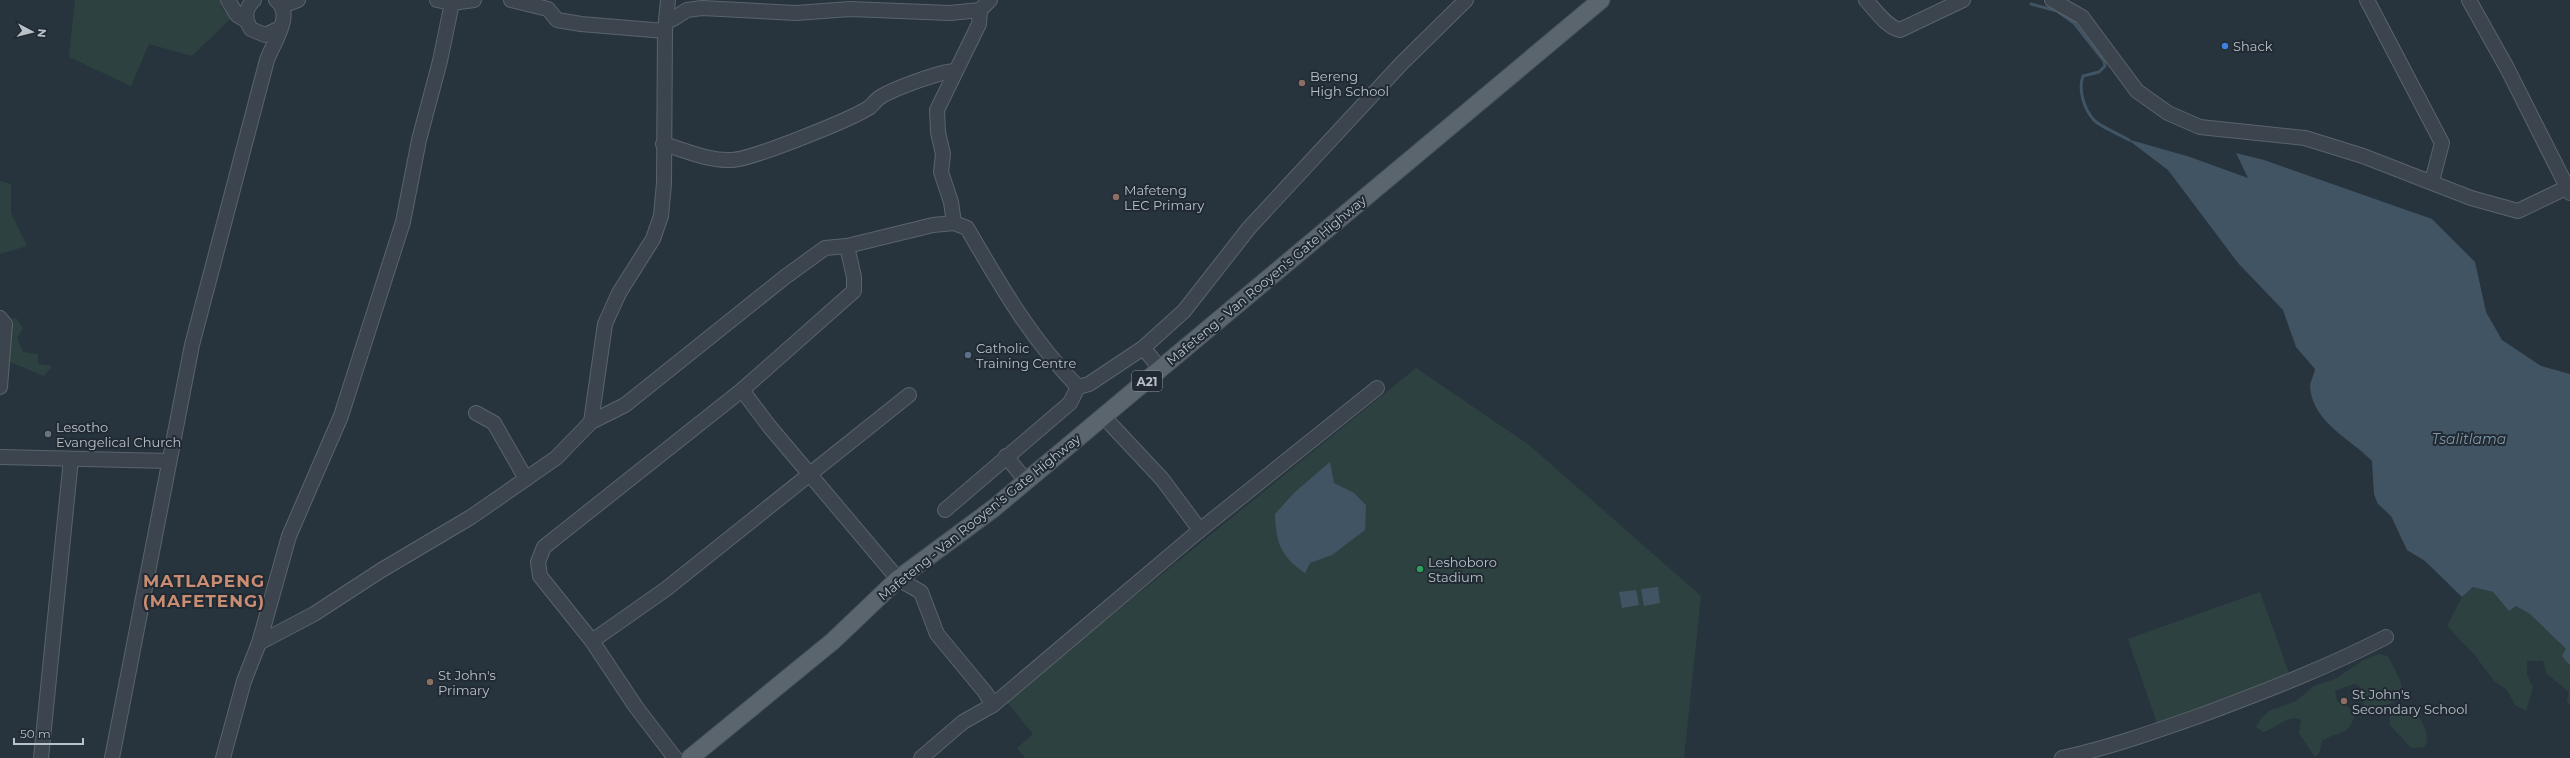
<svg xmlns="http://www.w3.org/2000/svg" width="2570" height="758" viewBox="0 0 2570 758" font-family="Montserrat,sans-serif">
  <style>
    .green { fill: #2d4240 }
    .water { fill: #415464 }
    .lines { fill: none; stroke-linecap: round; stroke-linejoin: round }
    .stream { stroke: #415464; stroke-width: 3 }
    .minor-casing { stroke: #5a636b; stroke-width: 16 }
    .major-casing { stroke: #485159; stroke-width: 19 }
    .minor { stroke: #3c454d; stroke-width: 14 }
    .major { stroke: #5a656d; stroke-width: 17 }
    .shop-dot { fill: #3f7fe0; stroke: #212a32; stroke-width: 1.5 }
    .education-dot { fill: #8d6e63; stroke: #212a32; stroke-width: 1.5 }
    .service-dot { fill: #5c6f8a; stroke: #212a32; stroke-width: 1.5 }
    .worship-dot { fill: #6b7280; stroke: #212a32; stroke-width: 1.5 }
    .leisure-dot { fill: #2e9e5b; stroke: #212a32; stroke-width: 1.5 }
    .labels { text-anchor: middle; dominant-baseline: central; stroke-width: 4; stroke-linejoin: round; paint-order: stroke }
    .shield { fill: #212a32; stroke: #8b939b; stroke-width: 1 }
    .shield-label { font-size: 12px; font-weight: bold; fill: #b8c0c8 }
    .poi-label { font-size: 13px; fill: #b8c0c8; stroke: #212a32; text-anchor: start }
    .street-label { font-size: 13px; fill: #b8c0c8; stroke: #212a32 }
    .water-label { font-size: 14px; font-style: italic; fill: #7d95a7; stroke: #212a32 }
    .district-label { font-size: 17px; font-weight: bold; letter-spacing: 1px; fill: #c88d73; stroke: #212a32 }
  </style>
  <rect width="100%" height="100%" fill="#28343d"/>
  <g class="green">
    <polygon points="75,0 220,0 221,7 231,18 192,56 149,44 131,86 69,57"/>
    <polygon points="0,181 11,184 11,213 27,246 0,254"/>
    <polygon points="16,318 23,328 17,338 23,352 38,354 38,364 52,366 44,376 10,362 10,320"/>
    <polygon points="1416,368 1529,445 1701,596 1684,758 1025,758 1017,748 1033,734 1006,701"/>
    <polygon points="2473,587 2493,592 2509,611 2516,606 2530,614 2566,649 2568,666 2570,666 2570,705 2567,701 2569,692 2547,674 2543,661 2527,661 2527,675 2533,687 2526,711 2515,705 2507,690 2494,681 2474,654 2447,626 2462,597"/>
    <polygon points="2260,592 2290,676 2157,723 2128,639"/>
    <path d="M2379 654 2388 656C2394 672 2412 689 2393 702 2385 707 2379 703 2368 713L2363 709 2364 694 2359 686 2354 684 2335 691 2337 701 2346 705 2355 714C2349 737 2338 730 2322 741L2319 753 2315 757 2299 733 2301 720C2289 713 2275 729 2263 732L2256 727 2261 718 2269 711 2296 701 2314 686 2335 679 2362 661Z"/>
    <path d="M2396 707C2401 707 2408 708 2412 710 2421 715 2432 739 2424 747L2411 748 2390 725V715Z"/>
  </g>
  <g class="water">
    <path d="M2127 139 2190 157 2248 178 2236 153 2264 160 2432 219 2475 262 2486 312 2502 340 2541 366 2570 374V666L2562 656 2566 649 2530 614 2516 606 2509 611 2493 592 2473 587 2462 597 2425 561 2407 550 2391 516 2378 504 2374 494 2372 461C2351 439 2313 423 2310 387 2310 382 2314 375 2315 369L2296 347 2283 310 2238 263 2168 170Z"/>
    <path d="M1330 462 1334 483 1354 493 1366 505 1365 530 1332 555 1310 563 1305 573C1281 557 1276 543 1275 514L1295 492Z"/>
    <polygon points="1658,587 1660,603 1644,606 1641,589"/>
    <polygon points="1636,590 1639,605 1622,608 1619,592"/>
  </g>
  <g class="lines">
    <path class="stream" d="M2031 4 2057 11 2074 23 2104 61 2105 66 2099 72 2083 76C2078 90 2084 109 2094 120 2099 126 2121 135 2129 140"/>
    <g class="minor-casing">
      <g id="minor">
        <polyline points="228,0 237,15 247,21"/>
        <path d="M254 0C245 8 244 19 251 29L265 35 280 28"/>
        <polyline points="437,0 452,3 474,0"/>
        <polyline points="511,0 548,9 557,20 581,24 665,31"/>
        <path d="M1866 0C1875 10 1887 27 1900 30L1963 0"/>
        <polyline points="2052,0 2082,17 2137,91 2168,113 2200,127 2305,138 2363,156 2471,198 2518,211 2570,186"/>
        <polyline points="2367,0 2442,143 2432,181"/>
        <polyline points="2469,0 2507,68 2570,193"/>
        <polyline points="282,6 298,0"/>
        <polyline points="668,18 673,19 687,10 702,8 796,13 850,9 950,13 980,10 990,0"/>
        <path d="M663 144C685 150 708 161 731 160 751 160 852 119 870 107 873 104 875 101 879 98 890 90 941 71 955 71"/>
        <polyline points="954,223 951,202 941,172 943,154 938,132 937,110 979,24 980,10"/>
        <polyline points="0,318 5,324 0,387"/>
        <polyline points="1161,369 1143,348 1184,311 1249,228 1401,64 1466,0"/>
        <polyline points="742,390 769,426 898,579 921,592 937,634 985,692 993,705"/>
        <polyline points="476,413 494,423 526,479"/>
        <polyline points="1103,416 1162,479 1200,530"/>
        <polyline points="591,422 605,324 619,293 653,239 661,216 664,183 665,31 668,0"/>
        <polyline points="1006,456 1026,481"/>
        <polyline points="0,457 169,461"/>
        <polyline points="945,510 1070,403 1078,387"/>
        <polyline points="592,641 666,589 909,395"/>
        <path d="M259 643 314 614 380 571 471 517 556 458 591 422 625 405 785 277 825 248 847 246 933 225 954 223 967 228C1001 286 1030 338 1078 387L1089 384 1143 348"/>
        <polyline points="41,758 71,459"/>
        <path d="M112 758 192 345 267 60C273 43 295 14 276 0"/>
        <polyline points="223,758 244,681 259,643 289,536 341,416 403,222 419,140 440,61 452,3"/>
        <polyline points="675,758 636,707 592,641 540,576 538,562 544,547 742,390 854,291 854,277 847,246"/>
        <polyline points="921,758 963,722 993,705 1200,530 1377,388"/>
        <path d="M2062 758C2112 747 2159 730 2207 713 2268 690 2328 667 2386 637"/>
      </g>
    </g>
    <g class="major-casing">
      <polyline id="major" points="690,758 833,641 898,579 994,508 1601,0"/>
    </g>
    <use href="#minor" class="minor"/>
    <use href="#major" class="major"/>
  </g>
  <circle class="shop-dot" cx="2225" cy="46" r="4"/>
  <g class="education-dot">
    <circle cx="1302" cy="83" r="4"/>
    <circle cx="1116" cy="197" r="4"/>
    <circle cx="430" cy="682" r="4"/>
    <circle cx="2344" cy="701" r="4"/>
  </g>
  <circle class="service-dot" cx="968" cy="355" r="4"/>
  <circle class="worship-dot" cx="48" cy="434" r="4"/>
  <circle class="leisure-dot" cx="1420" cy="569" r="4"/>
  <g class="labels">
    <rect class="shield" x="1132" y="371" width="30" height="20" rx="3"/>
    <g class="shield-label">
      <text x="1147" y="381">A21</text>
    </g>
    <g class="poi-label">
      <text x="2233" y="46">Shack</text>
      <text x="1310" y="76">Bereng<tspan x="1310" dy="15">High School</tspan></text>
      <text x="1124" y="190">Mafeteng<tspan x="1124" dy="15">LEC Primary</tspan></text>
      <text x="976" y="348">Catholic<tspan x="976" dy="15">Training Centre</tspan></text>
      <text x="56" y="427">Lesotho<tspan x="56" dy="15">Evangelical Church</tspan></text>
      <text x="1428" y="562">Leshoboro<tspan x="1428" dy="15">Stadium</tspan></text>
      <text x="438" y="675">St John's<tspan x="438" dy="15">Primary</tspan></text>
      <text x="2352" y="694">St John's<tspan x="2352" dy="15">Secondary School</tspan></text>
    </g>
    <g class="street-label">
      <text transform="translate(1266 280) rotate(-40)">Mafeteng - Van Rooyen's Gate Highway</text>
      <text transform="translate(979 517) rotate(-39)">Mafeteng - Van Rooyen's Gate Highway</text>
    </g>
    <g class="water-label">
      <text x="2469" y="439">Tsalitlama</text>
    </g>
    <g class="district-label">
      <text x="204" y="581">MATLAPENG<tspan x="204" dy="20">(MAFETENG)</tspan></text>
    </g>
  </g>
  <g transform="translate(32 32) rotate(97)" stroke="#212a32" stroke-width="3" paint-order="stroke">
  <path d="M0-3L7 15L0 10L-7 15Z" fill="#b8c0c8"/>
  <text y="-6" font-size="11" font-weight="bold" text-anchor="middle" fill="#b8c0c8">N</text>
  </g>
  <path d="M14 738v6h69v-6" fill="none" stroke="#b8c0c8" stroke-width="2"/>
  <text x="20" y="738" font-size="12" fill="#b8c0c8" stroke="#212a32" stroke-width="3" paint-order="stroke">50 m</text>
</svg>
